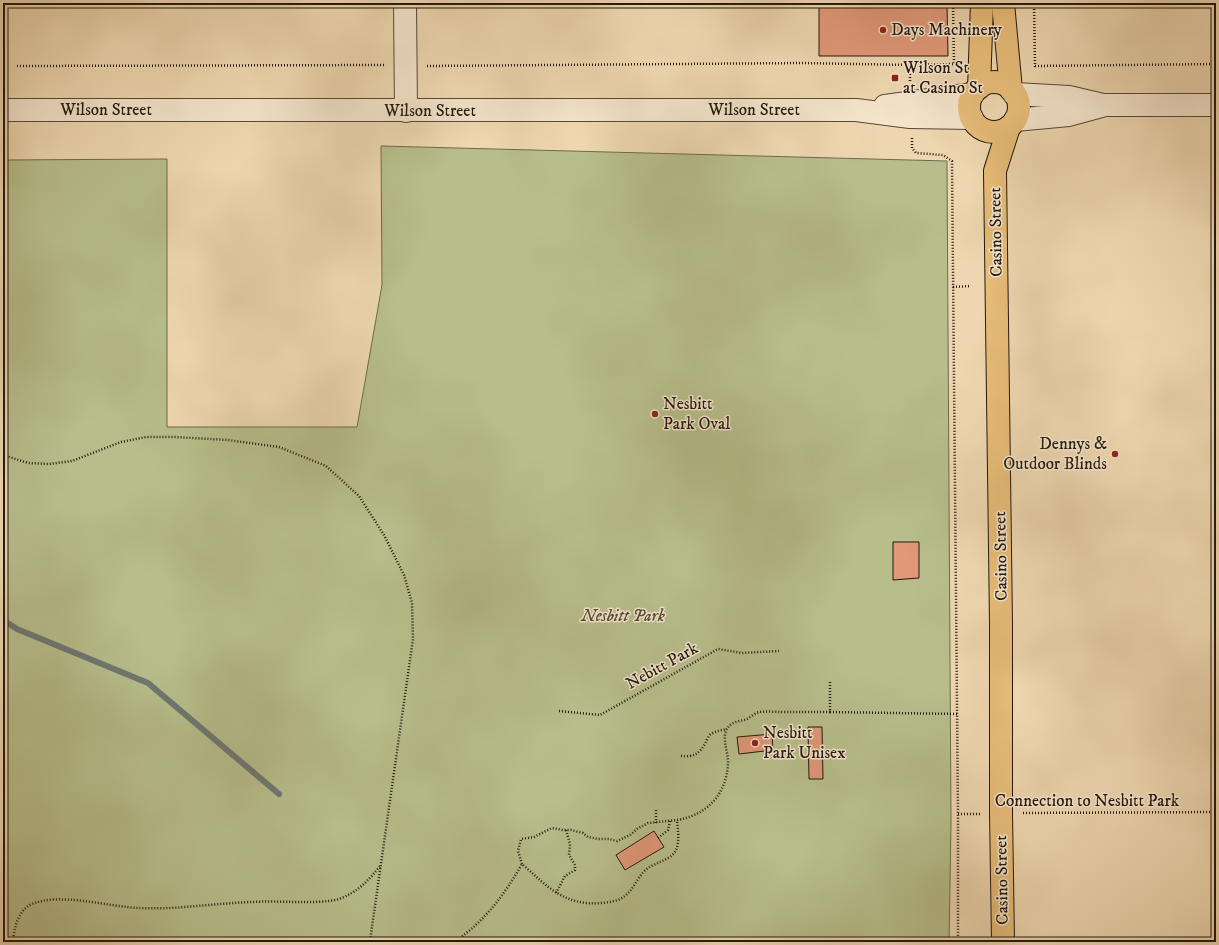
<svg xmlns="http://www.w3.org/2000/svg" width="1219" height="945" viewBox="0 0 1219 945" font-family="'IM FELL DW Pica',serif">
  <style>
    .green { fill: #b7be8c; stroke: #6d6b4e }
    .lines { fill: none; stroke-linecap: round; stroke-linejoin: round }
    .stream { stroke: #6c7872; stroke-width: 6 }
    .building { fill: #e09878; stroke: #23180f }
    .minor-casing { stroke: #564837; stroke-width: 24 }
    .major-casing { stroke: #23180f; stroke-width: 24 }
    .path { stroke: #23180f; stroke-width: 2.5; stroke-dasharray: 1 2; stroke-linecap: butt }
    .minor { stroke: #f4e5cc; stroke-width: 22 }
    .major { stroke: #e7bc78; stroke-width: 22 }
    .poi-dot { fill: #8f2418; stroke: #f4e5cc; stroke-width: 1.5 }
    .labels { text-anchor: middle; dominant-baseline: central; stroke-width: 3; stroke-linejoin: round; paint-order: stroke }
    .poi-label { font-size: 17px; fill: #23180f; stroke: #f4e5cc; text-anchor: start }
    .street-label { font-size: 17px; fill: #23180f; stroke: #f4e5cc }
    .park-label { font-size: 17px; font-style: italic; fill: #4f4a34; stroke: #f4e5cc }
  </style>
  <rect width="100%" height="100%" fill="#eed7b0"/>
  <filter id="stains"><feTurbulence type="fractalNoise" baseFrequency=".005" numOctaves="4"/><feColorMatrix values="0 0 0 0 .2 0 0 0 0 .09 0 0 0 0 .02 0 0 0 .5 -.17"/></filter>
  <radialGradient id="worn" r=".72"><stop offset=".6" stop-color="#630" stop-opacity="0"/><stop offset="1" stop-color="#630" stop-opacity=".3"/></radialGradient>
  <polygon class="green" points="381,146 947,161 951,823 949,942 3,942 3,160 167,159 167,427 357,427 382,285"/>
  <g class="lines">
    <polyline class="stream" points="3,620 17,629 148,683 279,794"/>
  </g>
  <g class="building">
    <polygon points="819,3 947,3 948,56 819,56"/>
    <polygon points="893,542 919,542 919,578 893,580"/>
    <polygon points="808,727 822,727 823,779 809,779"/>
    <polygon points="772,734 773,750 739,754 737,737"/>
    <polygon points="654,831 664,847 625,870 616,855"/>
  </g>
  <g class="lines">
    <g class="minor-casing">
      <g id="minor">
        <polyline points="405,3 406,111"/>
        <polyline points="1014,94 1069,97 1103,105 1216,105"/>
        <polyline points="885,106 973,94"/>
        <polyline points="3,110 856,110 910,117 972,118"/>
        <polyline points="1015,120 1069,115 1102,106"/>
      </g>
    </g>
    <g class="major-casing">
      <g id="major">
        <polyline points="1003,3 1011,90"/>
        <circle cx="994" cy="107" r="25"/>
        <polyline points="979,88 982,3"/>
        <polyline points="1003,942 1001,813 1001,623 995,171 1009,127"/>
      </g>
    </g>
    <g class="path">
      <polyline points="1034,3 1035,66 1216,64"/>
      <polyline points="910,65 910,81"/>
      <polyline points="17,66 385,65"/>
      <polyline points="427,66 802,63 910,65 954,64 953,4 962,4"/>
      <polyline points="912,138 912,148 916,153 943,155 952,161 958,814 958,942"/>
      <polyline points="953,287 971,286"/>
      <polyline points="3,455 28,463 49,464 72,461 121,442 146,437 175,437 228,440 279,447 326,466 359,496 384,535 404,575 412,603 413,639 370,941 372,942"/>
      <polyline points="559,711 600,715 718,649 742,653 779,651"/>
      <polyline points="830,712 957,714"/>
      <path d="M681 756C695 757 699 754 706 742 707 739 709 735 711 734 716 731 722 730 727 729"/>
      <polyline points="656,810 656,823"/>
      <polyline points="1023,813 1216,812"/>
      <polyline points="958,814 980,814"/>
      <polyline points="658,838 668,830 670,821"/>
      <polyline points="522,864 518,851 521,839 534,837 552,828 563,830 571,830 583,833 588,837 598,839 609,839 617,841 630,835 637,829 648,823 677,820"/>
      <polyline points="556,893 565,876 575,870 575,865 569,855 570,844 566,830"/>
      <path d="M13 942C14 928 18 910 32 904 60 892 109 907 140 908 177 910 215 903 252 902 269 901 286 902 303 902 315 902 329 902 339 899 358 892 369 880 381 865"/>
      <path d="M455 942C486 919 503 897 522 864 548 887 564 906 602 903 610 902 619 901 625 896 635 888 638 875 648 868 654 864 661 862 668 858 682 851 678 833 677 820 707 815 726 795 728 764 729 752 718 732 732 724 736 721 742 721 747 719 751 717 756 712 760 712 767 711 775 712 781 712 798 712 814 712 830 712V682"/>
    </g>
    <use href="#minor" class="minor"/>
    <use href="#major" class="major"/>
  </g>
  <g class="poi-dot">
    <circle cx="883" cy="30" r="4"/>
    <rect x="891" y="74" width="8" height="8" rx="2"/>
    <circle cx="655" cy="414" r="4"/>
    <circle cx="1115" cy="454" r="4"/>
    <circle cx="755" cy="743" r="4"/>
  </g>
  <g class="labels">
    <g class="poi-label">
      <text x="891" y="30">Days Machinery</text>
      <text x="903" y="68">Wilson St<tspan x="903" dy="20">at Casino St</tspan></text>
      <text x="663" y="404">Nesbitt<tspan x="663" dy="20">Park Oval</tspan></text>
      <text x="1107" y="444" text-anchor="end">Dennys &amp;<tspan x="1107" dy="20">Outdoor Blinds</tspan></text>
      <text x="763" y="733">Nesbitt<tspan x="763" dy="20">Park Unisex</tspan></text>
    </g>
    <g class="street-label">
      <text x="106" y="110">Wilson Street</text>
      <text x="754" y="110">Wilson Street</text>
      <text x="430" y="111">Wilson Street</text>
      <text transform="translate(996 232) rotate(-91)">Casino Street</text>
      <text transform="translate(1001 556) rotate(-91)">Casino Street</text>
      <text transform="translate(662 666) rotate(-29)">Nebitt Park</text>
      <text x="1087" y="801">Connection to Nesbitt Park</text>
      <text transform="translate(1002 880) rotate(-91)">Casino Street</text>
    </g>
    <g class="park-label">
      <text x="623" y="616">Nesbitt Park</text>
    </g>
  </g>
  <rect width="1219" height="945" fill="none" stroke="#eed7b0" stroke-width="16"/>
  <rect x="4" y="4" width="1211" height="937" fill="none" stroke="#23180f" stroke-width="2"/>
  <rect x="8" y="8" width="1203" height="929" fill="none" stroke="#23180f"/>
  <rect width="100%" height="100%" filter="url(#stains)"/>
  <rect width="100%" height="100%" fill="url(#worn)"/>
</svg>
